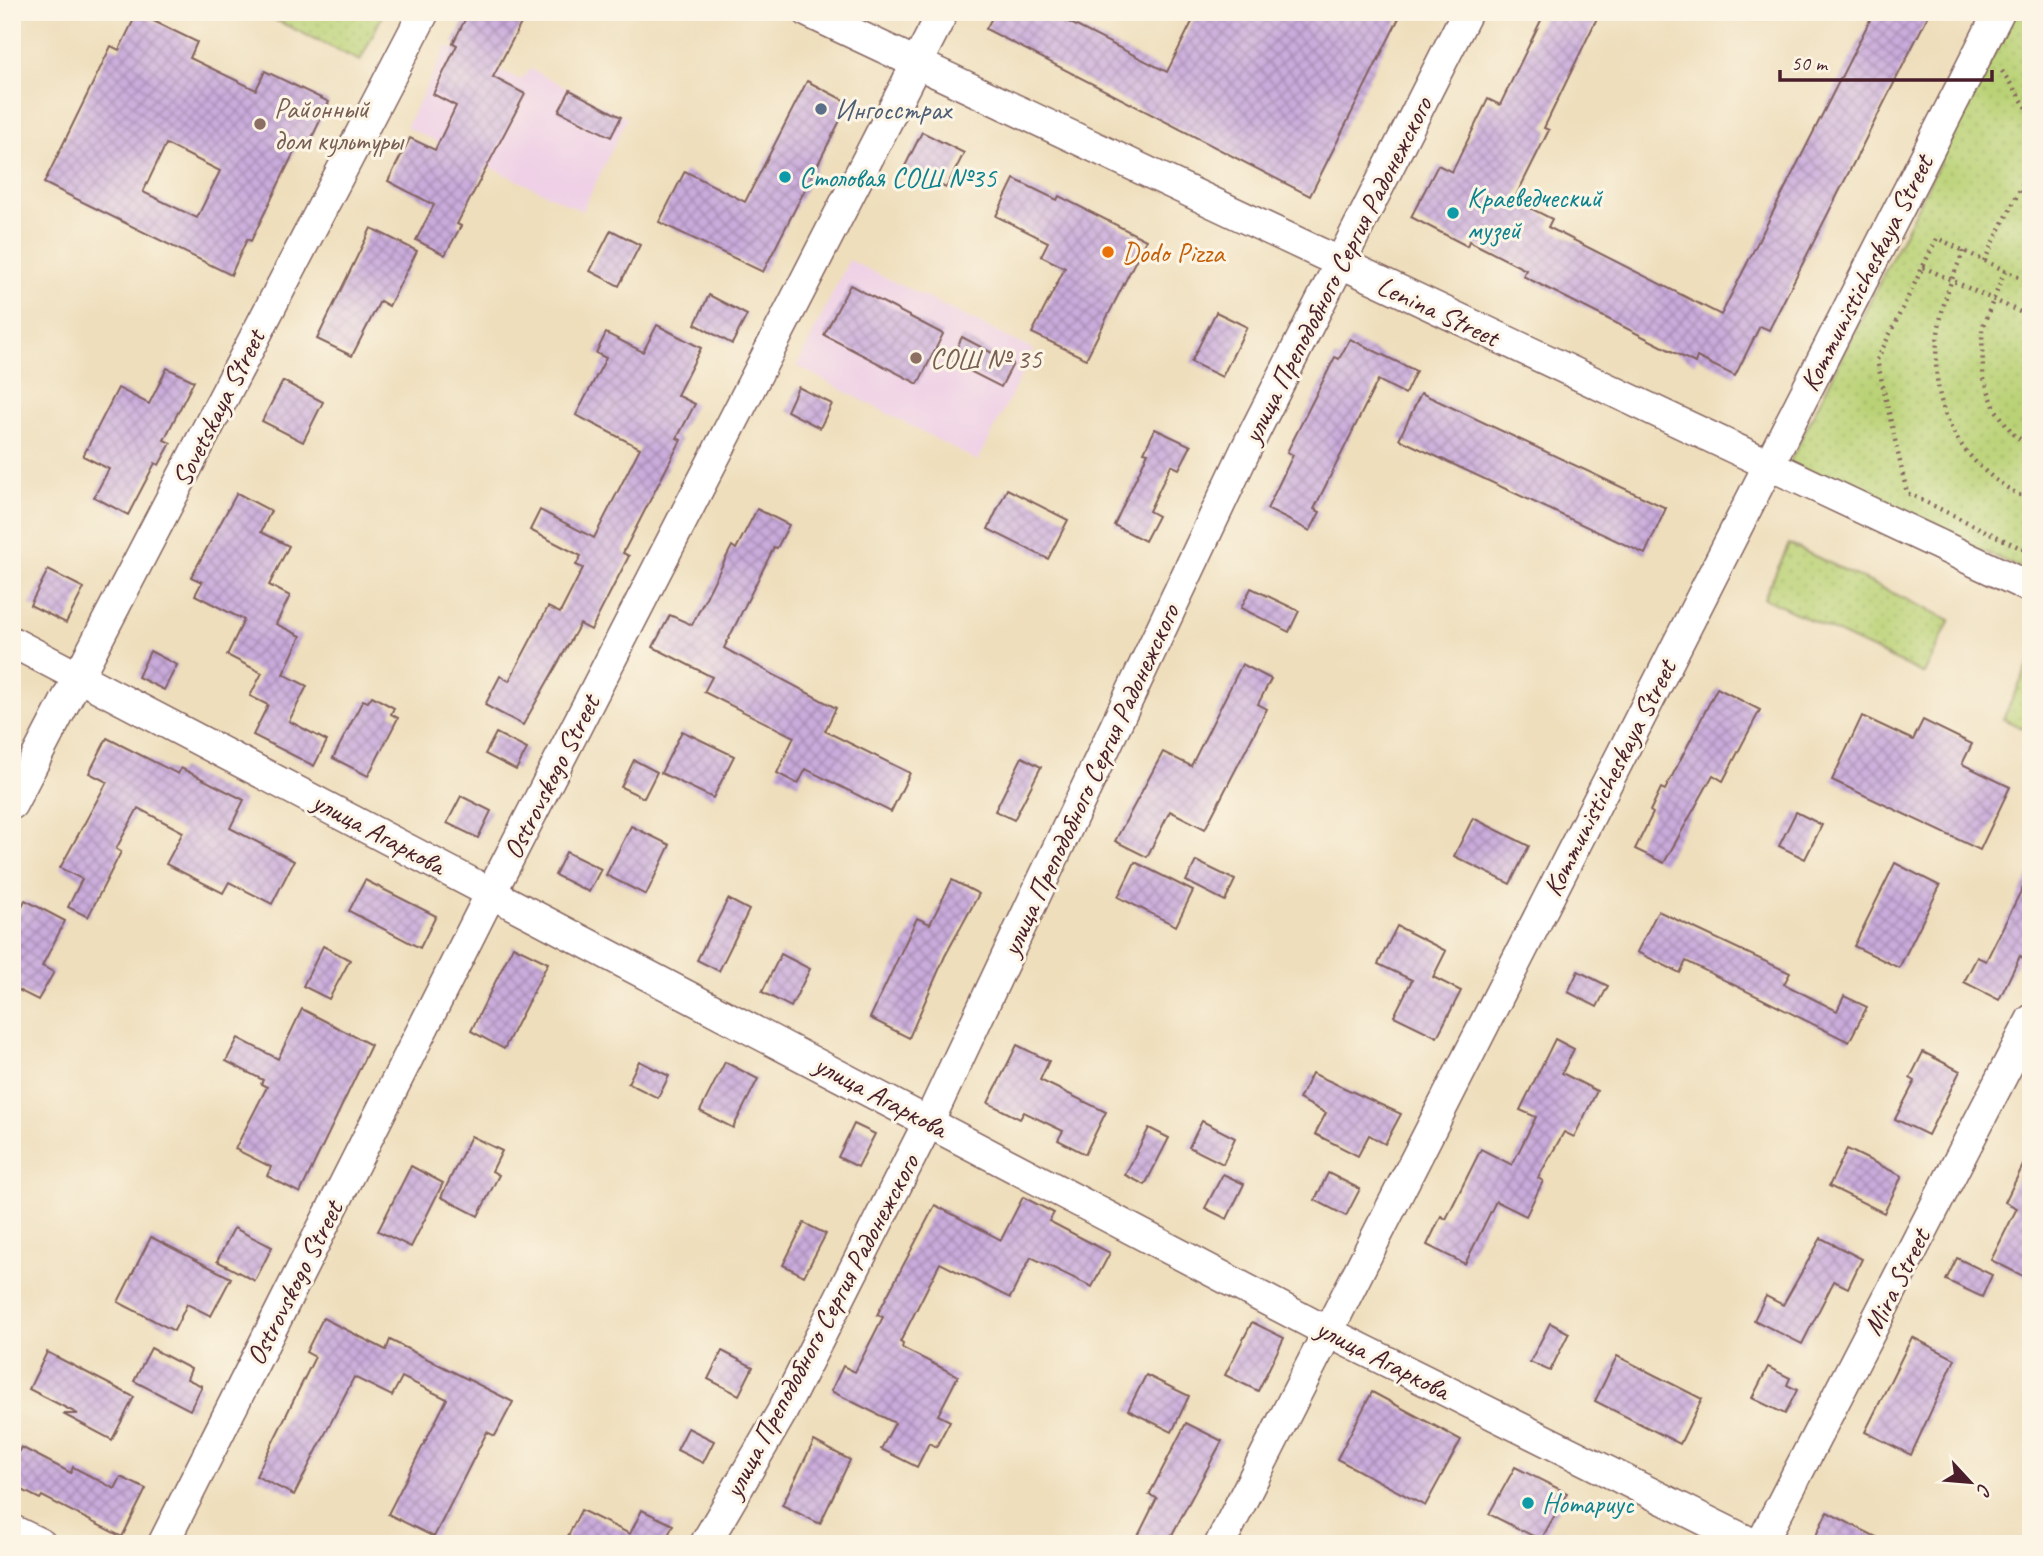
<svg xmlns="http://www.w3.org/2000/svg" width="2043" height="1556" viewBox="0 0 2043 1556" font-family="Caveat,sans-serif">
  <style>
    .built { fill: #efd0e6 }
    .grass { fill: url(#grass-dots); stroke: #827850; stroke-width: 2 }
    .building { fill: url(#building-cross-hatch); fill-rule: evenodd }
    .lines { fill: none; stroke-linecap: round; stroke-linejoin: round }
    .minor-casing { stroke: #83625e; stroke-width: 33 }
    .path { stroke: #83625e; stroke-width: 4.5; stroke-dasharray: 2 5; stroke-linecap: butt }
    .minor { stroke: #fff; stroke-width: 30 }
    .service-dot { fill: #5c6f8a; stroke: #fcf5e5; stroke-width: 2.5 }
    .education-dot { fill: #8d6e63; stroke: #fcf5e5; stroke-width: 2.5 }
    .culture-dot { fill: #0f9aa8; stroke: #fcf5e5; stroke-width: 2.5 }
    .food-dot { fill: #e8710a; stroke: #fcf5e5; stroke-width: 2.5 }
    .labels { text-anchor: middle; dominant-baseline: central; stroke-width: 6; stroke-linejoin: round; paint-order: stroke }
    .education-label { font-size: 28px; fill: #785e54; stroke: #fcf5e5; text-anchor: start }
    .service-label { font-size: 28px; fill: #4e5e75; stroke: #fcf5e5; text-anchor: start }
    .culture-label { font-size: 28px; fill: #0d838f; stroke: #fcf5e5; text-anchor: start }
    .food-label { font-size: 28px; fill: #c56008; stroke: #fcf5e5; text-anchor: start }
    .street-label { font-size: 28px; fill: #4a1f2b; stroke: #fcf5e5 }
  </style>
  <defs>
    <pattern id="grass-dots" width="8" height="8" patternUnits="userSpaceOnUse" patternTransform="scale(1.75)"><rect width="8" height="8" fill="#bad276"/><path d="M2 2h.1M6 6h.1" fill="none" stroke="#a1b466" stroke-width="1.8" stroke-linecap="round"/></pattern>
    <pattern id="building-cross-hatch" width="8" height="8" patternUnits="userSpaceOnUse" patternTransform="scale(1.75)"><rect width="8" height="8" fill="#caacdc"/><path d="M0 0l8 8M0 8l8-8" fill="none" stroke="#a68bb3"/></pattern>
  </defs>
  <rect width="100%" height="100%" fill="#fcf5e5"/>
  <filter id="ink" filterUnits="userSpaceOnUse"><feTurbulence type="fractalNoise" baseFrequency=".0143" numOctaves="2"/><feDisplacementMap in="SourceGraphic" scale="14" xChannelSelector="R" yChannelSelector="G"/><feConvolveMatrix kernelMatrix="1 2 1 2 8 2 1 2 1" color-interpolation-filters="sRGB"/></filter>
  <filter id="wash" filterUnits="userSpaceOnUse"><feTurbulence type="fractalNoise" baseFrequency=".00686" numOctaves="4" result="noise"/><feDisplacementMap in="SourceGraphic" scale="28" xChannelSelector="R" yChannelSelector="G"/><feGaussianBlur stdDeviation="1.57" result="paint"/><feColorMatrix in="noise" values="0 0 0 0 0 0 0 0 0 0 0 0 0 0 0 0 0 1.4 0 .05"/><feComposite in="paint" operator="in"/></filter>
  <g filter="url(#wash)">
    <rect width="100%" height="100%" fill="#eedebc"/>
    <g class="built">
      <polygon points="447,46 521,80 530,69 627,118 582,211 406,127"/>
      <polygon points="849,260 1034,350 978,461 797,366"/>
    </g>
    <g class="grass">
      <polygon points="259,12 384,12 360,61"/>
      <polygon points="2015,12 2031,12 2031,573 1789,463"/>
      <polygon points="1789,544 1950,620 1924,674 1764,598"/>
      <polygon points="2031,660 2031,732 2003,719"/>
    </g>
    <g id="blocks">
      <g class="building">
        <polygon points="469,12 527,12 493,77 525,94 457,224 461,226 445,255 416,240 434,205 388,181 410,138 435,150 456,106 433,94 457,45 453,43"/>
        <polygon points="995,12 1049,12 1167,72 1197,12 1402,12 1310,196 986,29"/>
        <polygon points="1545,12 1600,12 1544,128 1549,130 1514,200 1552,219 1548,227 1721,315 1874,12 1930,12 1769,330 1760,326 1735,376 1697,357 1695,363 1523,276 1526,270 1469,241 1467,246 1411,217 1438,165 1452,172 1488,99 1500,105"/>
        <path d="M137 13 197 42 190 58 256 90 265 71 329 102 307 148 298 144 251 241 247 239 231 275 44 183 111 46 119 50ZM166 144 220 171 197 218 143 192Z"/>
        <polygon points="807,81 849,103 763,272 659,222 685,171 745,202"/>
        <polygon points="570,90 621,117 611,137 559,111"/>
        <polygon points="922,132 964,153 946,188 904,168"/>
        <polygon points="1014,179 1057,200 1059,196 1146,240 1086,359 1032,333 1065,268 1041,256 1048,242 996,216"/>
        <polygon points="371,228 417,251 389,306 380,301 352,356 317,339"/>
        <polygon points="611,230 640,245 619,286 590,271"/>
        <polygon points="850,285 943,334 918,384 824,335"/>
        <polygon points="709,295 747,315 732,344 695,324"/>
        <polygon points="1216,312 1247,327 1222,377 1191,362"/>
        <polygon points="657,325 701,348 677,395 695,404 677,438 681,440 623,553 629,556 591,630 580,624 523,725 485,705 500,676 509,681 548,607 560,613 583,568 576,565 581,556 530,530 540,510 594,538 640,448 576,415 606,358 596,353 606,333 643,352"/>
        <polygon points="962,337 1013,364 1001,387 950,361"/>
        <polygon points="1350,339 1416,371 1405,394 1378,380 1314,509 1320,512 1310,531 1267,509 1293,455 1287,452 1335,357 1339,359"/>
        <polygon points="167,368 194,381 164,440 171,443 159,465 155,463 128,515 94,497 109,469 83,456 118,388 149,404"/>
        <polygon points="283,381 323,402 303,442 262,421"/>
        <polygon points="798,387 832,404 820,428 787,411"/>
        <polygon points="1421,393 1666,508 1645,554 1399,439"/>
        <polygon points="1155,429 1191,446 1179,469 1171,465 1149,511 1158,516 1145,541 1114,525 1148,453 1144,452"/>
        <polygon points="1007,489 1068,520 1048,559 988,529"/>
        <polygon points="237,493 271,511 261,532 289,546 269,585 290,596 276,624 301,636 283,674 307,686 289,721 327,741 314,766 253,735 268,705 250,696 262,673 227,655 244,620 195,595 202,582 191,577"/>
        <polygon points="757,509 789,525 777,548 774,547 724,648 836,708 825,731 910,773 891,812 806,769 798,784 777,773 794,737 704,692 712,677 653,647 670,615 692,625 732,546 736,549"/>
        <polygon points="48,570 84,588 66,623 30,605"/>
        <polygon points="1251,588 1299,611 1289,632 1241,608"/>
        <polygon points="150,651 177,665 164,690 138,677"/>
        <polygon points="1242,664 1271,679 1258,704 1267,709 1205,829 1170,811 1147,857 1115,841 1163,752 1191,766"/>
        <polygon points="1717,688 1760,710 1723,781 1713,775 1664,863 1635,849 1653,813 1650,811 1661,788 1665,790"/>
        <polygon points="372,696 394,708 391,714 398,718 368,776 333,758 363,700 368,702"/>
        <polygon points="1862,716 1913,740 1923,720 1972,744 1962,764 2010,787 1980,850 1832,780"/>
        <polygon points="682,731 734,756 713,798 661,773"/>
        <polygon points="496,733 527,749 516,770 485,754"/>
        <polygon points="107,738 178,774 181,768 244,800 230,828 294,861 272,904 229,882 223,893 166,864 183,832 138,808 116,849 121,852 88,917 68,907 82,879 60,868 107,782 89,773"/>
        <polygon points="1022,757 1041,767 1014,820 995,811"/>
        <polygon points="634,760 657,772 644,798 621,787"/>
        <polygon points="461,796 491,811 478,838 447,823"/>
        <polygon points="1796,812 1822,825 1805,859 1779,846"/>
        <polygon points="1473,818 1529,846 1510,884 1454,856"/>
        <polygon points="631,826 670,845 646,895 606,875"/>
        <polygon points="566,852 601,869 589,892 555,875"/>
        <polygon points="1196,861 1235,880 1225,901 1186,881"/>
        <polygon points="1135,862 1193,891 1176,926 1118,897"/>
        <polygon points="1895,863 1940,886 1899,968 1854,946"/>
        <polygon points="2031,871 2031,962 2020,956 1999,1000 1964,982 1977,957 1986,961"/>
        <polygon points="365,880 436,916 420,948 349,911"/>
        <polygon points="952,880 979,894 945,956 909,1038 870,1018 917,918 930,924"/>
        <polygon points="728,899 749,910 719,971 697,960"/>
        <polygon points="25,900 65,921 42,966 54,972 38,1000 12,987 12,927"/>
        <polygon points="1658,911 1790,973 1784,984 1837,1011 1844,996 1867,1007 1849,1042 1686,961 1680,973 1637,952"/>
        <polygon points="1397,926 1446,951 1433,977 1461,991 1437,1037 1394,1016 1412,980 1378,964"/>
        <polygon points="323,946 350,960 329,999 303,986"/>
        <polygon points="513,946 548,963 504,1049 471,1031"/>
        <polygon points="781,954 810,969 791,1007 762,992"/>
        <polygon points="1578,971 1608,986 1597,1007 1568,992"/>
        <polygon points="302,1009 371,1045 300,1193 267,1176 271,1167 235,1149 267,1087 261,1084 263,1080 226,1061 238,1038 278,1059"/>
        <polygon points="1555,1039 1574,1049 1562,1073 1597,1091 1574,1137 1564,1132 1538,1178 1543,1181 1526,1216 1496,1201 1465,1264 1427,1245 1441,1216 1446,1219 1481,1149 1512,1165 1536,1117 1520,1110"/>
        <polygon points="1017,1045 1049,1061 1040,1080 1106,1112 1085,1154 1058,1140 1063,1131 1024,1112 1020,1119 988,1103"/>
        <polygon points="1923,1052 1960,1071 1928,1135 1895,1119 1915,1081 1910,1078"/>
        <polygon points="639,1061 669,1076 658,1098 628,1083"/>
        <polygon points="725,1062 758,1079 733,1128 700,1111"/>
        <polygon points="1312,1073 1401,1114 1385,1144 1369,1135 1358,1156 1315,1134 1326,1113 1299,1099"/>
        <polygon points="1202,1121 1235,1138 1223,1164 1189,1147"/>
        <polygon points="854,1124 875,1134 858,1167 838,1157"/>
        <polygon points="1149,1128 1169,1138 1145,1185 1125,1175"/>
        <polygon points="471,1136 502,1151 492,1171 499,1175 478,1216 441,1197"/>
        <polygon points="1847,1149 1902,1176 1884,1213 1829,1186"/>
        <polygon points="2031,1149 2031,1280 1991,1260 2017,1208 2005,1202"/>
        <polygon points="411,1166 443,1183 411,1247 378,1231"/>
        <polygon points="1328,1173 1360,1189 1346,1216 1315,1200"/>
        <polygon points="1223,1174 1244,1184 1227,1219 1205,1208"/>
        <polygon points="1023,1197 1054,1213 1049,1221 1110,1253 1092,1287 1031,1257 1010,1298 940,1263 900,1342 903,1344 902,1348 958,1376 938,1415 950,1421 936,1447 929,1443 917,1467 881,1449 895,1423 831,1391 843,1366 855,1372 883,1317 877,1315 935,1205 1001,1240"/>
        <polygon points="804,1223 826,1234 804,1276 783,1265"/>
        <polygon points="234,1228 272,1247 255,1281 217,1261"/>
        <polygon points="151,1237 231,1278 211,1316 187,1304 174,1331 118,1302"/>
        <polygon points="1821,1238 1862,1259 1848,1288 1834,1281 1802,1344 1754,1320 1766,1296 1783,1305"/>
        <polygon points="1957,1258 1992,1275 1982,1297 1946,1280"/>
        <polygon points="323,1318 386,1350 390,1340 513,1402 495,1436 487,1432 434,1537 388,1514 447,1399 402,1377 392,1396 354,1377 294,1495 256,1476 315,1357 306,1352"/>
        <polygon points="1252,1322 1284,1338 1258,1391 1225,1375"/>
        <polygon points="1550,1323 1569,1333 1550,1371 1530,1362"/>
        <polygon points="1912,1337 1955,1359 1911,1455 1865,1432"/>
        <polygon points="151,1348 191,1369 187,1379 202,1386 190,1410 134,1381"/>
        <polygon points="722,1351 753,1367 739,1395 708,1379"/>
        <polygon points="47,1352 134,1397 112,1440 63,1414 78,1414 29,1389"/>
        <polygon points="1617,1356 1702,1399 1680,1444 1595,1401"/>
        <polygon points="1768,1367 1790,1378 1787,1385 1797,1390 1785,1414 1752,1398"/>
        <polygon points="1146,1375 1189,1396 1172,1432 1128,1410"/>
        <polygon points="1372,1392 1461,1440 1425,1506 1337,1459"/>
        <polygon points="1186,1423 1222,1441 1167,1544 1134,1544 1157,1498 1149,1495"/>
        <polygon points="688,1428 714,1441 703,1463 677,1450"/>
        <polygon points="814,1441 850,1460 820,1524 782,1505"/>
        <polygon points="21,1447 71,1473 73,1467 115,1489 121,1477 146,1489 122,1537 42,1496 40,1499 12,1485 12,1464"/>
        <polygon points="1515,1467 1567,1493 1541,1540 1489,1514"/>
        <polygon points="581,1510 630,1534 642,1510 673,1525 664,1544 564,1544"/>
        <polygon points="1827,1512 1890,1544 1812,1544"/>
      </g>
    </g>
  </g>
  <g filter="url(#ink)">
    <use href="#blocks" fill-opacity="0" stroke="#83625e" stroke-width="2"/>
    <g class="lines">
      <g class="minor-casing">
        <g id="minor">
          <polyline points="808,12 2031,588"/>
          <polyline points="12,642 1328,1332 1753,1544"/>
          <polyline points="12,804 424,12"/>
          <polyline points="12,1530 41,1544"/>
          <polyline points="163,1544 491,893 943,12"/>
          <polyline points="705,1544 782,1412 929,1121 1246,449 1467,12"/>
          <polyline points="1220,1544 1999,12"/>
          <polyline points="1761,1544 2031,1020"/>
        </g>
      </g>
      <g class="path">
        <polyline points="2002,71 2031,114"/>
        <path d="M1964 251C1917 349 1923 449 2031 501"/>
        <polyline points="1984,261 2031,168"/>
        <polyline points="1923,267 2031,317"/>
        <polyline points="2005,271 1982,328 1983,376 1995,409 2014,435 2031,447"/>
        <polyline points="2031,283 1937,238 1877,360 1907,493 2031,553"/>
      </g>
      <use href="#minor" class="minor"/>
    </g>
  </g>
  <circle class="service-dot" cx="821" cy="109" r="7"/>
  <g class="education-dot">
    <circle cx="260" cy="124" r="7"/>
    <circle cx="916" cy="358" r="7"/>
  </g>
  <g class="culture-dot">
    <circle cx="785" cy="177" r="7"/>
    <circle cx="1453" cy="213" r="7"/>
    <circle cx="1528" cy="1503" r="7"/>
  </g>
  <circle class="food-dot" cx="1108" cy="252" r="7"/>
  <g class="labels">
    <g class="education-label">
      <text x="274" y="108">Районный<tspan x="274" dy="32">дом культуры</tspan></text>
      <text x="930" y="358">СОШ № 35</text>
    </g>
    <g class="service-label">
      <text x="835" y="109">Ингосстрах</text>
    </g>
    <g class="culture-label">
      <text x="799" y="177">Столовая СОШ №35</text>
      <text x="1467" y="197">Краеведческий<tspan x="1467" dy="32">музей</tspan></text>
      <text x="1542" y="1503">Нотариус</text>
    </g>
    <g class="food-label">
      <text x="1122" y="252">Dodo Pizza</text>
    </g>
    <g class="street-label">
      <text transform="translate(1337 270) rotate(-63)">улица Преподобного Сергия Радонежского</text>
      <text transform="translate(1866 273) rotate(-63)">Kommunisticheskaya Street</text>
      <text transform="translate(1438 311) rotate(25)">Lenina Street</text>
      <text transform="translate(218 408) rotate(-63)">Sovetskaya Street</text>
      <text transform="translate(551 777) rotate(-63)">Ostrovskogo Street</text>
      <text transform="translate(1609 778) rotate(-63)">Kommunisticheskaya Street</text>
      <text transform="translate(1090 780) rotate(-65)">улица Преподобного Сергия Радонежского</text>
      <text transform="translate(379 833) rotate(28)">улица Агаркова</text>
      <text transform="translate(881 1096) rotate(28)">улица Агаркова</text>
      <text transform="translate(1896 1282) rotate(-63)">Mira Street</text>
      <text transform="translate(294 1283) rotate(-63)">Ostrovskogo Street</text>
      <text transform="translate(821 1326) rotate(-62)">улица Преподобного Сергия Радонежского</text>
      <text transform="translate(1383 1359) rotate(27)">улица Агаркова</text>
    </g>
  </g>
  <rect width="2043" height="1556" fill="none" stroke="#fcf5e5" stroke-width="42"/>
  <g transform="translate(1970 1482) rotate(116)" stroke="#fcf5e5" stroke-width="5" paint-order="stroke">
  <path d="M0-5L12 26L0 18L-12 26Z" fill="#4a1f2b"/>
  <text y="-10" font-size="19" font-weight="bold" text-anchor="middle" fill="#4a1f2b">С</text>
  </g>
  <path d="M1780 70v10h212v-10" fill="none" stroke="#4a1f2b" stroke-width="3.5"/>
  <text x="1791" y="70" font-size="21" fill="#4a1f2b" stroke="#fcf5e5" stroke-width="5" paint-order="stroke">50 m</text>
</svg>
